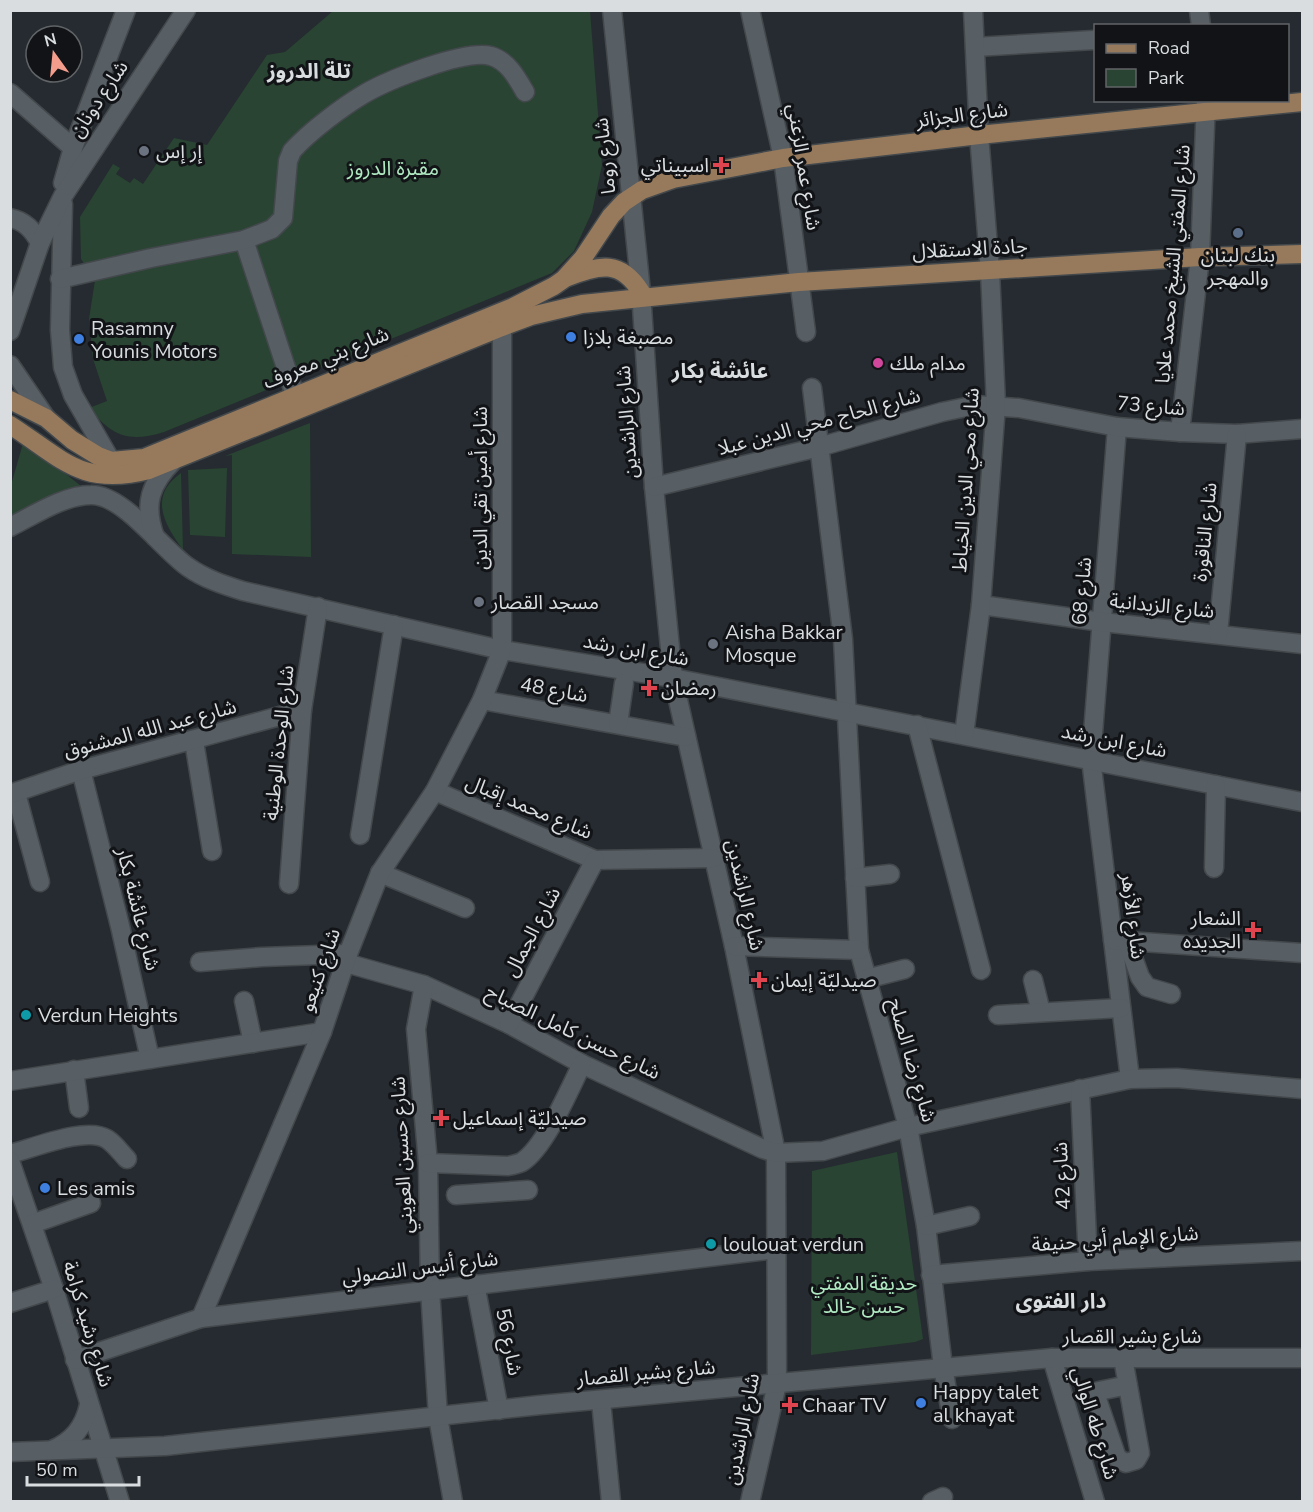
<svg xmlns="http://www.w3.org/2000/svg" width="1313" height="1512" viewBox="0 0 1313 1512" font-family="'Nunito Sans','Noto Sans Arabic',sans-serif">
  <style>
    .green { fill: #294432 }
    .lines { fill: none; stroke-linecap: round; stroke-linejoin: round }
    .minor-casing { stroke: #43484c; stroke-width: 21 }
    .major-casing { stroke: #43484c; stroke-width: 21 }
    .minor { stroke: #575e64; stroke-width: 18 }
    .major { stroke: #977a5c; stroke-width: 18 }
    .worship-dot { fill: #6b7280; stroke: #111316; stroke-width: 2 }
    .health-dot { fill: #e0444e; stroke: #111316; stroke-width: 2 }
    .service-dot { fill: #5c6f8a; stroke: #111316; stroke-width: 2 }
    .shop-dot { fill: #3f7fe0; stroke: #111316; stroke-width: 2 }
    .hotel-dot { fill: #d1479c; stroke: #111316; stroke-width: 2 }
    .culture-dot { fill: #0f9aa8; stroke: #111316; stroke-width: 2 }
    .labels { text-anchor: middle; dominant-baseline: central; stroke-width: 6; stroke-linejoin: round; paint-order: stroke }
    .street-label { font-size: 20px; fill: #d9dde0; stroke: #111316 }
    .poi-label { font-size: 20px; fill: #d9dde0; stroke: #111316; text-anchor: start }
    .park-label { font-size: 20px; fill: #b0eac2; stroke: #111316 }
    .neighbourhood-label { font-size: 21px; font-weight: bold; fill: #d9dde0; stroke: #111316 }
  </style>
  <rect width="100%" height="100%" fill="#252b30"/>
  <g class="green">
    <path d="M333 11H590L602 165 592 212 574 251 552 273 164 432C128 443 112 436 89 408L107 401 93 359 89 319 95 280 81 259 80 217 113 164 120 168 116 174 130 183 134 178 143 184 174 138 207 145 267 55 285 52Z"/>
    <polygon points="310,423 311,557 232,554 232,455 225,456"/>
    <polygon points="24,440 82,487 11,515 11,485"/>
    <polygon points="227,468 225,537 190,535 188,470"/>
    <path d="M181 473 183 550C164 524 148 496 181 473Z"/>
    <polygon points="897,1152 923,1339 915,1342 811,1355 812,1171"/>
  </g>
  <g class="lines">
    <g class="minor-casing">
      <g id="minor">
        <polyline points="612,10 641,292 654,487 673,678 734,946 776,1153 777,1384 750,1502"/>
        <polyline points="750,10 783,158 806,332"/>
        <polyline points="1199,10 1201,26"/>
        <polyline points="975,47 1094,40"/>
        <polyline points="10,93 73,148"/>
        <polyline points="63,183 73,148 126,10"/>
        <polyline points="63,204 60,330 63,367 73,395 111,461"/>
        <path d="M10 218C25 221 33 230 40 243"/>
        <polyline points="244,240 295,395"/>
        <path d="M60 279 151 258 244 240 272 229 283 218 288 161 292 151C309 132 342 107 364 94 388 80 465 49 491 56 508 61 517 78 525 92"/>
        <polyline points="10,331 40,243 63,196 186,10"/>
        <polyline points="10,365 46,418"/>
        <polyline points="812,388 843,639 859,950 908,1127 926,1226 943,1367 952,1419"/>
        <polyline points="1117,427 1091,759 1130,1079"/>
        <polyline points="1180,432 1200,257 1206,100"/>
        <polyline points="654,487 819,447 942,412 976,405 1019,408 1117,427 1180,432 1237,434 1302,429"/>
        <path d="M10 527C34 515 64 495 91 495 123 494 162 549 188 567 205 579 224 585 243 591L502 650 673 678 1302 802"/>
        <path d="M155 537C143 504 150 484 174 460"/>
        <polyline points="981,605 1102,622 1302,644"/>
        <polyline points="1218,634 1237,434"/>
        <polyline points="482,700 686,737"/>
        <polyline points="618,724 624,683"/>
        <polyline points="917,725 981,970"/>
        <polyline points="964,735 981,605 996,405 990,271 979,135 973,10"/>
        <polyline points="194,741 212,851"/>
        <polyline points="81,770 120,926 150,1059"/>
        <polyline points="435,791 595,860 714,858"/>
        <polyline points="16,793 40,882"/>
        <polyline points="10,794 81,770 302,710"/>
        <polyline points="360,835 394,625"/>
        <polyline points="1214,868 1216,785"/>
        <polyline points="380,873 465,908"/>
        <polyline points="855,878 890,874"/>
        <polyline points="289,884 302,710 318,607"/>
        <polyline points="1113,940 1302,953"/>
        <polyline points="1127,941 1140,977 1147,987 1171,994"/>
        <polyline points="734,946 859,950"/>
        <polyline points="200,962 262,957 348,954"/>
        <polyline points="346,963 424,985 509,1024 582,1064 763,1149 776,1153 823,1151 908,1127 1130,1079 1177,1078 1302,1089"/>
        <polyline points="866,979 905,969"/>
        <polyline points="1033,980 1041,1012"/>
        <polyline points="424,985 416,1029 428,1163 430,1289 438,1417 453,1502"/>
        <polyline points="244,1001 253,1043"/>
        <polyline points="998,1015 1121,1008"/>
        <polyline points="509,1024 595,860"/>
        <polyline points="74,1070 79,1108"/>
        <polyline points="10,1081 322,1032"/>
        <polyline points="1080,1089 1088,1261"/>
        <path d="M10 1154C34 1148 86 1126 107 1139 115 1144 121 1153 127 1159"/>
        <polyline points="10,1161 54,1289 120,1502"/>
        <path d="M428 1163 508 1166C513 1165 518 1164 522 1162 546 1146 569 1090 582 1064"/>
        <polyline points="456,1195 528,1190"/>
        <polyline points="32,1224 91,1203"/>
        <polyline points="926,1226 970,1216"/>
        <polyline points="931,1275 1088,1261 1302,1251"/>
        <polyline points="475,1284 499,1410"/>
        <polyline points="10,1303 54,1289"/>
        <polyline points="201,1318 322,1032 348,954 380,873 435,791 482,700 502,650 502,327"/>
        <polyline points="1052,1358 1095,1502"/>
        <polyline points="1123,1358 1140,1453 1136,1460 1126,1463 1117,1458 1097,1399 1099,1391 1128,1385"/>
        <polyline points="75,1360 201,1318 776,1249"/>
        <polyline points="601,1401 611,1502"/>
        <path d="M52 1450C73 1441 84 1427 89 1405"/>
        <polyline points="10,1452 165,1446 540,1405 1052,1358 1302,1358"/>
        <polyline points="932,1502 943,1497"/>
      </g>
    </g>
    <g class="major-casing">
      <g id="major">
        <path d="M568 277C600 264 621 260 641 292"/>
        <polyline points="10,400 46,418 72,440 98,456 111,461 144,458 513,307 554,286 564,279 583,258 611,216 624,202 642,190 673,179 783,158 979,135 1302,102"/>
        <path d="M10 425C63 459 81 487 149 470L502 327 531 316 582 304 799 282 1200 257 1302 254"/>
      </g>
    </g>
    <use href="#minor" class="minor"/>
    <use href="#major" class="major"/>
  </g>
  <g class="worship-dot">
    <circle cx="144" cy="151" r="6"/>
    <circle cx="479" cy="602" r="6"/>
    <circle cx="713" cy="644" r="6"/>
  </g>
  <g class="health-dot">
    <path d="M718 156h6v6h6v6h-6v6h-6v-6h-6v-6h6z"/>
    <path d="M646 679h6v6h6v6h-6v6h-6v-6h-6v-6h6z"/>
    <path d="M1250 921h6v6h6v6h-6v6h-6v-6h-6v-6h6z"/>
    <path d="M756 971h6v6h6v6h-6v6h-6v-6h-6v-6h6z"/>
    <path d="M438 1109h6v6h6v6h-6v6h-6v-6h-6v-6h6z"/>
    <path d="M787 1396h6v6h6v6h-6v6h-6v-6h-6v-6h6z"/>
  </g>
  <circle class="service-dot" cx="1238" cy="233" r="6"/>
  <g class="shop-dot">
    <circle cx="571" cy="337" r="6"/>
    <circle cx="79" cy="339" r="6"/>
    <circle cx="45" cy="1188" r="6"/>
    <circle cx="921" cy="1403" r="6"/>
  </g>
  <circle class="hotel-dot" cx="878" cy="363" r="6"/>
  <g class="culture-dot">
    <circle cx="26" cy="1015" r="6"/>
    <circle cx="711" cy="1244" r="6"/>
  </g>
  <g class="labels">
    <g class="street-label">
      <text transform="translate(99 99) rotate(-56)">شارع دونان</text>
      <text transform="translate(962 115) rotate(-7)">شارع الجزائر</text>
      <text transform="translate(605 156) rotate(-96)">شارع روما</text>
      <text transform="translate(804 167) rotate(81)">شارع عمر الزعني</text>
      <text transform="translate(970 249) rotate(-3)">جادة الاستقلال</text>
      <text transform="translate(1173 264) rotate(-85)">شارع المفتي الشيخ محمد علايا</text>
      <text transform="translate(326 358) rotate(-22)">شارع بني معروف</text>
      <text transform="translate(1151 406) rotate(5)">شارع 73</text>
      <text transform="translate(627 422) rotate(-94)">شارع الراشدين</text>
      <text transform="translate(819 422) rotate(-15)">شارع الحاج محي الدين عبلا</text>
      <text transform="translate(966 480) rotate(-86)">شارع محي الدين الخياط</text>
      <text transform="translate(480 488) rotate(-90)">شارع أمين تقي الدين</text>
      <text transform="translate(1205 532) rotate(-84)">شارع الناقورة</text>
      <text transform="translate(1082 591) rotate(-85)">شارع 68</text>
      <text transform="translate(1162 606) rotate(6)">شارع الزيدانية</text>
      <text transform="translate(636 650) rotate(10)">شارع ابن رشد</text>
      <text transform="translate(554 690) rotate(10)">شارع 48</text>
      <text transform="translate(150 729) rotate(-15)">شارع عبد الله المشنوق</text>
      <text transform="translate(1114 741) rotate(11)">شارع ابن رشد</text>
      <text transform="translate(279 743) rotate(-84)">شارع الوحدة الوطنية</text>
      <text transform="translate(529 807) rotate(23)">شارع محمد إقبال</text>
      <text transform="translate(745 895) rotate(77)">شارع الراشدين</text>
      <text transform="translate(138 909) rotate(76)">شارع عائشة بكار</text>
      <text transform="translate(1133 916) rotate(83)">شارع الأزهر</text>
      <text transform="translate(532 932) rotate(-62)">شارع الجمال</text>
      <text transform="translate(320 970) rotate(-71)">شارع كنيعو</text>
      <text transform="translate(573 1032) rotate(26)">شارع حسن كامل الصباح</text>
      <text transform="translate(912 1060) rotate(74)">شارع رضا الصلح</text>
      <text transform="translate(402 1155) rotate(-93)">شارع حسين العويني</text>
      <text transform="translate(1062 1176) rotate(-93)">شارع 42</text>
      <text transform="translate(1115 1239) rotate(-4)">شارع الإمام أبي حنيفة</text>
      <text transform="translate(420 1268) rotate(-7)">شارع أنيس النصولي</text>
      <text transform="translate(88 1324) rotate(73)">شارع رشيد كرامة</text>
      <text x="1132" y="1336">شارع بشير القصار</text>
      <text transform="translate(509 1342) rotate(79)">شارع 56</text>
      <text transform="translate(646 1373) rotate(-5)">شارع بشير القصار</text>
      <text transform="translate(1095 1423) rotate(73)">شارع طه الوالي</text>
      <text transform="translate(742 1429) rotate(-79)">شارع الراشدين</text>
    </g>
    <g class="poi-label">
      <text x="156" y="151">إر إس</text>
      <text x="709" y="165" text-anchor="end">اسبيناتي</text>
      <text x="1238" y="255" text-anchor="middle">بنك لبنان<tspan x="1238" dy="23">والمهجر</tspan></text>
      <text x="91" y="328">Rasamny<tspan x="91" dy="23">Younis Motors</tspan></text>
      <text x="583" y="337">مصبغة بلازا</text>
      <text x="890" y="363">مدام ملك</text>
      <text x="491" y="602">مسجد القصار</text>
      <text x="725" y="632">Aisha Bakkar<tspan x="725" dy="23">Mosque</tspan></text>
      <text x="661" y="688">رمضان</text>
      <text x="1241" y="918" text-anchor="end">الشعار<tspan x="1241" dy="23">الجديده</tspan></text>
      <text x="771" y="980">صيدليّة إيمان</text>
      <text x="38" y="1015">Verdun Heights</text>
      <text x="453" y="1118">صيدليّة إسماعيل</text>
      <text x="57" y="1188">Les amis</text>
      <text x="723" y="1244">loulouat verdun</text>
      <text x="933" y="1392">Happy talet<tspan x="933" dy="23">al khayat</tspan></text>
      <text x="802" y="1405">Chaar TV</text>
    </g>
    <g class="park-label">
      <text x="393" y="168">مقبرة الدروز</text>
      <text x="864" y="1283">حديقة المفتي<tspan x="864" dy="23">حسن خالد</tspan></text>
    </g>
    <g class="neighbourhood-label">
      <text x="309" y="71">تلة الدروز</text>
      <text x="720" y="371">عائشة بكار</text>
      <text x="1061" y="1301">دار الفتوى</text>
    </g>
  </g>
  <rect width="1313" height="1512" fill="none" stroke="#d9dde0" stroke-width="24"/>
  <rect x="1094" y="24" width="195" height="78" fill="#111316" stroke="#616467" stroke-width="1.5"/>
  <rect x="1106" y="44" width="30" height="9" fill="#977a5c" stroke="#616467" stroke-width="1.5"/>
  <text x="1148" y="54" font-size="18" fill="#d9dde0">Road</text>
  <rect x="1106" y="69" width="30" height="18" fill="#294432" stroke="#616467" stroke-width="1.5"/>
  <text x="1148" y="84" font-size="18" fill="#d9dde0">Park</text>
  <g transform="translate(54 54) rotate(345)"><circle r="28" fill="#111316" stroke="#616467" stroke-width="1.5"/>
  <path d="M0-4.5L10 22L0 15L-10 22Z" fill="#f49d8c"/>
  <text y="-9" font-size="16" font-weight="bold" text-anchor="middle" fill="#d9dde0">N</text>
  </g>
  <path d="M27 1476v9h112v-9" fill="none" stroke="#d9dde0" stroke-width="3"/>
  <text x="36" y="1476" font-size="18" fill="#d9dde0" stroke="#111316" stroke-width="4.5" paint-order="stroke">50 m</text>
</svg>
